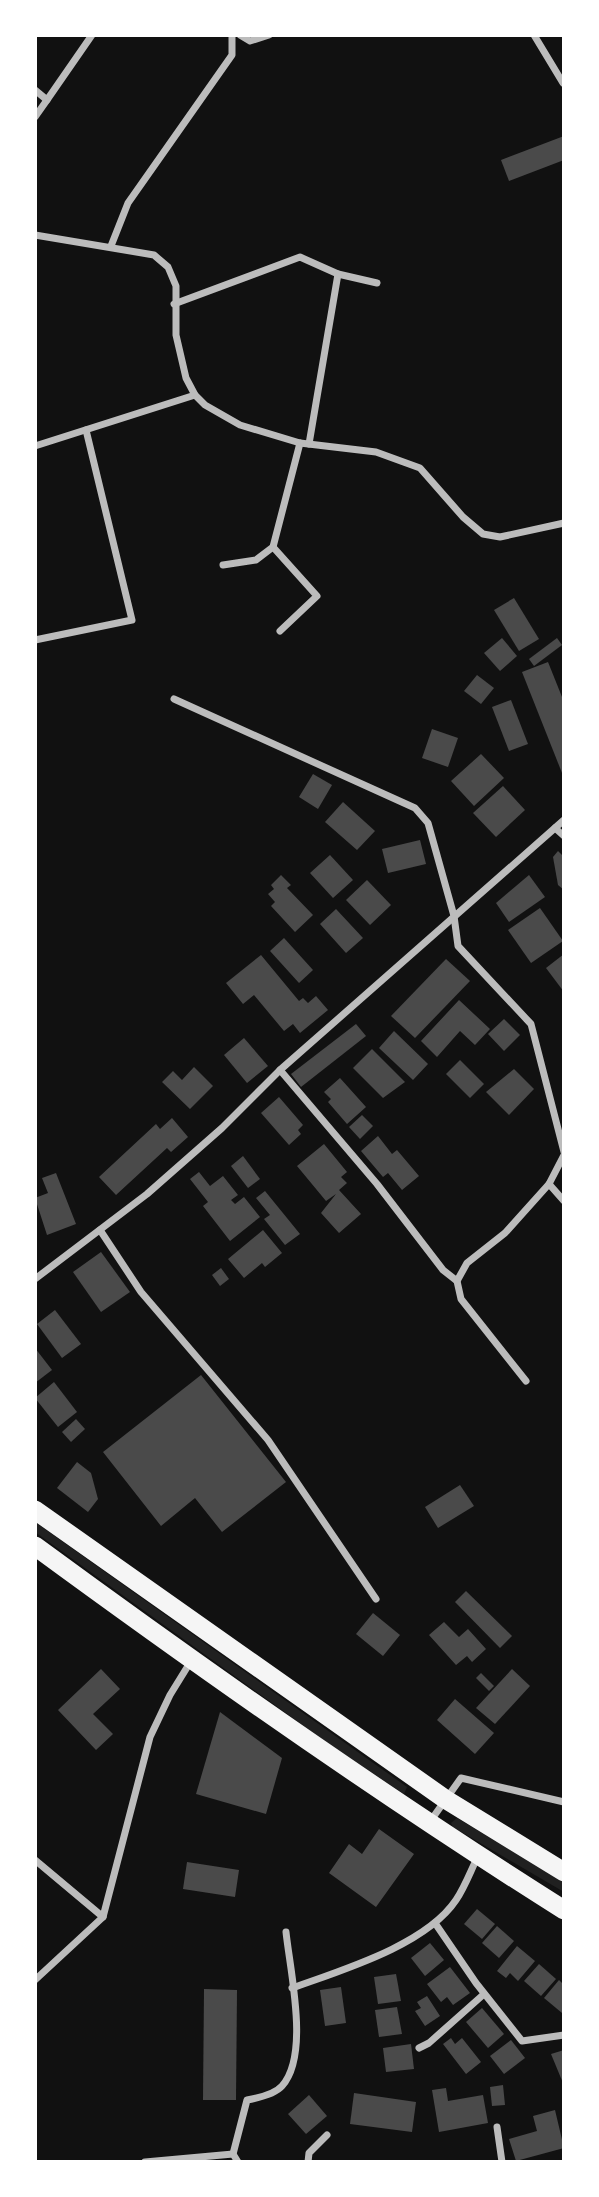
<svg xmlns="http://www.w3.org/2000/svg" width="599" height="2197" viewBox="0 0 599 2197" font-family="'IBM Plex Serif',serif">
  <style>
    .green { fill: #202020 }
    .building { fill: #4a4a4a }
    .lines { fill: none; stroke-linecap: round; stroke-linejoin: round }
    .minor { stroke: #bcbcbc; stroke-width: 7 }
    .trunk { stroke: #f5f5f5; stroke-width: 19 }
  </style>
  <rect width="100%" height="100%" fill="#111"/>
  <g class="green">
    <polygon points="35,1522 407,1787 404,1794 333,1747 35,1532"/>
    <polygon points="457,1818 564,1882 564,1892 453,1827 451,1823"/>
  </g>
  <g class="building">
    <polygon points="564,136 564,160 509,181 501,160"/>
    <polygon points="514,598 539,639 519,651 494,610"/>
    <polygon points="502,638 517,656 500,671 484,653"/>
    <polygon points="557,638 562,645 534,666 529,659"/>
    <polygon points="548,662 564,702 564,778 522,672"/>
    <polygon points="477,675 494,688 481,704 464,691"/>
    <polygon points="511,700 528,744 509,751 492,707"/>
    <polygon points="432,729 458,738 448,767 422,758"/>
    <polygon points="481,754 504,778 474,806 451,781"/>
    <polygon points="313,774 332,785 318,809 299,797"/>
    <polygon points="503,786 525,810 496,837 473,813"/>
    <polygon points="343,802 375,831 357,850 325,822"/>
    <polygon points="420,840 426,864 388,873 382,849"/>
    <polygon points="558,851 564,857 564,890 558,885 553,857"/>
    <polygon points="330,855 353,880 333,898 310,873"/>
    <polygon points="281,875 291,885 287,888 313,915 295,932 271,906 275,902 268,894 274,889 271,885"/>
    <polygon points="529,875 545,897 509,922 496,903"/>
    <polygon points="367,880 391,905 370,925 346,900"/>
    <polygon points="540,908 563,941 531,963 508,930"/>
    <polygon points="336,909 363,938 346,953 320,924"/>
    <polygon points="284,938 313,970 299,983 270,951"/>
    <polygon points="564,954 564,992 546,968"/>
    <polygon points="261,955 299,1001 303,998 308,1003 316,996 328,1010 300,1033 293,1024 284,1031 254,995 243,1004 226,983"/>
    <polygon points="446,959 470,981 415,1038 391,1016"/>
    <polygon points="459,1000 490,1029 475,1045 460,1031 437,1057 421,1041"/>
    <polygon points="504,1019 520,1035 504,1051 488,1034"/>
    <polygon points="356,1024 366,1036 301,1087 291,1074"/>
    <polygon points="394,1031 428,1064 413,1080 379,1048"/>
    <polygon points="244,1038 268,1066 247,1083 224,1055"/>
    <polygon points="372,1049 405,1082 383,1098 353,1068"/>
    <polygon points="460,1060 484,1084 470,1098 446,1074"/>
    <polygon points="194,1067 213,1086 190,1109 162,1082 173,1071 182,1080"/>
    <polygon points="514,1069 534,1089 509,1115 486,1092"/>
    <polygon points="340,1078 366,1107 347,1124 328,1102 331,1099 324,1092"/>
    <polygon points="279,1097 303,1125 298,1130 301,1134 289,1145 261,1113"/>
    <polygon points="362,1115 373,1126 360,1139 349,1127"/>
    <polygon points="172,1118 188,1137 171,1152 167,1148 116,1195 99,1177 156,1124 160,1129"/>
    <polygon points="378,1136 392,1154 397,1150 419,1176 402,1190 388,1173 383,1177 361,1151"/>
    <polygon points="324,1144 347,1172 341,1177 347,1183 339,1190 361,1214 339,1233 321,1213 336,1194 326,1201 297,1166"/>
    <polygon points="243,1156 260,1179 248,1188 231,1166"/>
    <polygon points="199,1172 210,1186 223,1176 238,1195 231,1200 235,1204 244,1197 260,1217 230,1241 203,1206 208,1202 190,1179"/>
    <polygon points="56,1173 76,1224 47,1235 35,1198 48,1193 42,1178"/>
    <polygon points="265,1191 300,1234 285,1245 264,1219 270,1215 256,1198"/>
    <polygon points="263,1230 282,1253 265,1267 262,1263 244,1278 228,1259"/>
    <polygon points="101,1252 130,1292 101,1312 73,1272"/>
    <polygon points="221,1268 229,1279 220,1286 212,1275"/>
    <polygon points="55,1310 81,1344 62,1358 37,1324"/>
    <polygon points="35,1348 52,1370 35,1383"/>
    <polygon points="201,1375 286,1482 222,1532 195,1498 161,1526 103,1452"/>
    <polygon points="54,1382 77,1412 58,1427 35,1398"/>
    <polygon points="76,1419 85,1429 71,1442 62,1432"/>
    <polygon points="77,1462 91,1473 98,1499 88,1512 57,1488"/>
    <polygon points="460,1485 474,1506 438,1528 425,1507"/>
    <polygon points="466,1591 512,1636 500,1648 455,1602"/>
    <polygon points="373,1613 400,1635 383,1656 356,1634"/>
    <polygon points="444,1622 459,1637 468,1629 486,1649 472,1662 467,1656 456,1665 429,1635"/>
    <polygon points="101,1669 120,1689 93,1714 113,1734 96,1750 58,1710"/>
    <polygon points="512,1669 530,1686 495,1724 476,1708"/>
    <polygon points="481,1673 494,1686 489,1691 476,1678"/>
    <polygon points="455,1699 494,1733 475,1754 437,1720"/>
    <polygon points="220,1712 282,1758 266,1814 196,1794"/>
    <polygon points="379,1829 414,1854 376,1907 329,1873 349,1844 362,1854"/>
    <polygon points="187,1862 239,1870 235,1897 183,1889"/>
    <polygon points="477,1909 495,1924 482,1939 464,1924"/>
    <polygon points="497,1926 514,1941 499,1958 482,1943"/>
    <polygon points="430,1943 444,1960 425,1976 411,1958"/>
    <polygon points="517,1946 535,1961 518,1981 510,1973 506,1978 497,1971"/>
    <polygon points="539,1964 556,1979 541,1996 524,1981"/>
    <polygon points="450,1967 470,1993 453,2005 447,1997 441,2002 427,1984"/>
    <polygon points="396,1974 401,2001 378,2004 374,1977"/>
    <polygon points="559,1980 564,1985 562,2013 544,1998"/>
    <polygon points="341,1987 346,2023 325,2026 320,1990"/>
    <polygon points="204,1989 237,1990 236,2100 203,2100"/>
    <polygon points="427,1996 440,2016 425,2026 415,2011 421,2008 417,2002"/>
    <polygon points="397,2007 402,2034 379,2037 375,2010"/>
    <polygon points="482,2008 504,2034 488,2048 466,2022"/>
    <polygon points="451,2038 455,2044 462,2038 481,2062 466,2074 443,2044"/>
    <polygon points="511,2040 525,2058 504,2074 490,2056"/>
    <polygon points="411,2044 414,2069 386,2072 383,2048"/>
    <polygon points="564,2050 564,2083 563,2083 551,2054"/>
    <polygon points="503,2085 505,2105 492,2106 490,2087"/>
    <polygon points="446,2088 448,2101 483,2095 488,2123 439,2132 432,2090"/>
    <polygon points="354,2093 416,2102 412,2132 350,2124"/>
    <polygon points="309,2095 327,2116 306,2134 288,2114"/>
    <polygon points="555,2110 564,2148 516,2161 509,2139 537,2131 533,2116"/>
  </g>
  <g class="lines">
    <g class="minor">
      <polyline points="240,35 250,41 269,35"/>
      <polyline points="534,35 563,83"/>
      <polyline points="35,90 47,100 92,35"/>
      <polyline points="35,117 47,100"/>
      <polyline points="35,235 154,255 168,267 176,286 176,335 186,378 195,395 205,405 240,425 300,443 376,452 420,468 463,517 483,534 500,537 564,523"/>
      <polyline points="111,246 128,203 232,55 232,35"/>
      <polyline points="174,304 300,257 338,274 377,283"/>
      <polyline points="309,444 338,274"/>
      <polyline points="35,446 195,395"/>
      <polyline points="273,547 317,596 280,631"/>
      <polyline points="223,565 256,560 273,547 300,443"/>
      <polyline points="35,640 132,620 86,430"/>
      <polyline points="174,699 415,808 428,823 454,916 458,946 531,1024 564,1152"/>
      <polyline points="555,828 564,836"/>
      <polyline points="280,1070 377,1184 443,1270 457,1281"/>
      <polyline points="564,1155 549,1184 564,1201"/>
      <polyline points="100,1230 141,1292 268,1440 376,1599"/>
      <polyline points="35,1279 147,1194 222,1128 280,1070 564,820"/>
      <polyline points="526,1381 461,1299 457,1281 467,1263 505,1233 549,1184"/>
      <polyline points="429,1823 461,1778 564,1802"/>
      <polyline points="35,1860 103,1917"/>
      <polyline points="435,1923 476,1983 522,2041 564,2035"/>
      <polyline points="35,1980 103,1917 150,1737 170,1695 191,1661"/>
      <path d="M292 1988C342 1970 426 1945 456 1900 465 1887 471 1870 478 1856"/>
      <polyline points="419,2048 429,2043 484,1994"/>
      <polyline points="497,2127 502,2162"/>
      <path d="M233 2154 247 2100C258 2098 275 2094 282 2086 310 2055 290 1971 286 1932"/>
      <polyline points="145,2162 233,2154 238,2162"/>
      <polyline points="308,2162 309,2153 327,2135"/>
    </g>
    <g class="trunk">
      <polyline points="35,1510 445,1799 564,1872"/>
      <path d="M35 1546C208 1673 383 1796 564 1910"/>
    </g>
  </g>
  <rect width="599" height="2197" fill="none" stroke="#ffffff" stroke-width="74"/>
</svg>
